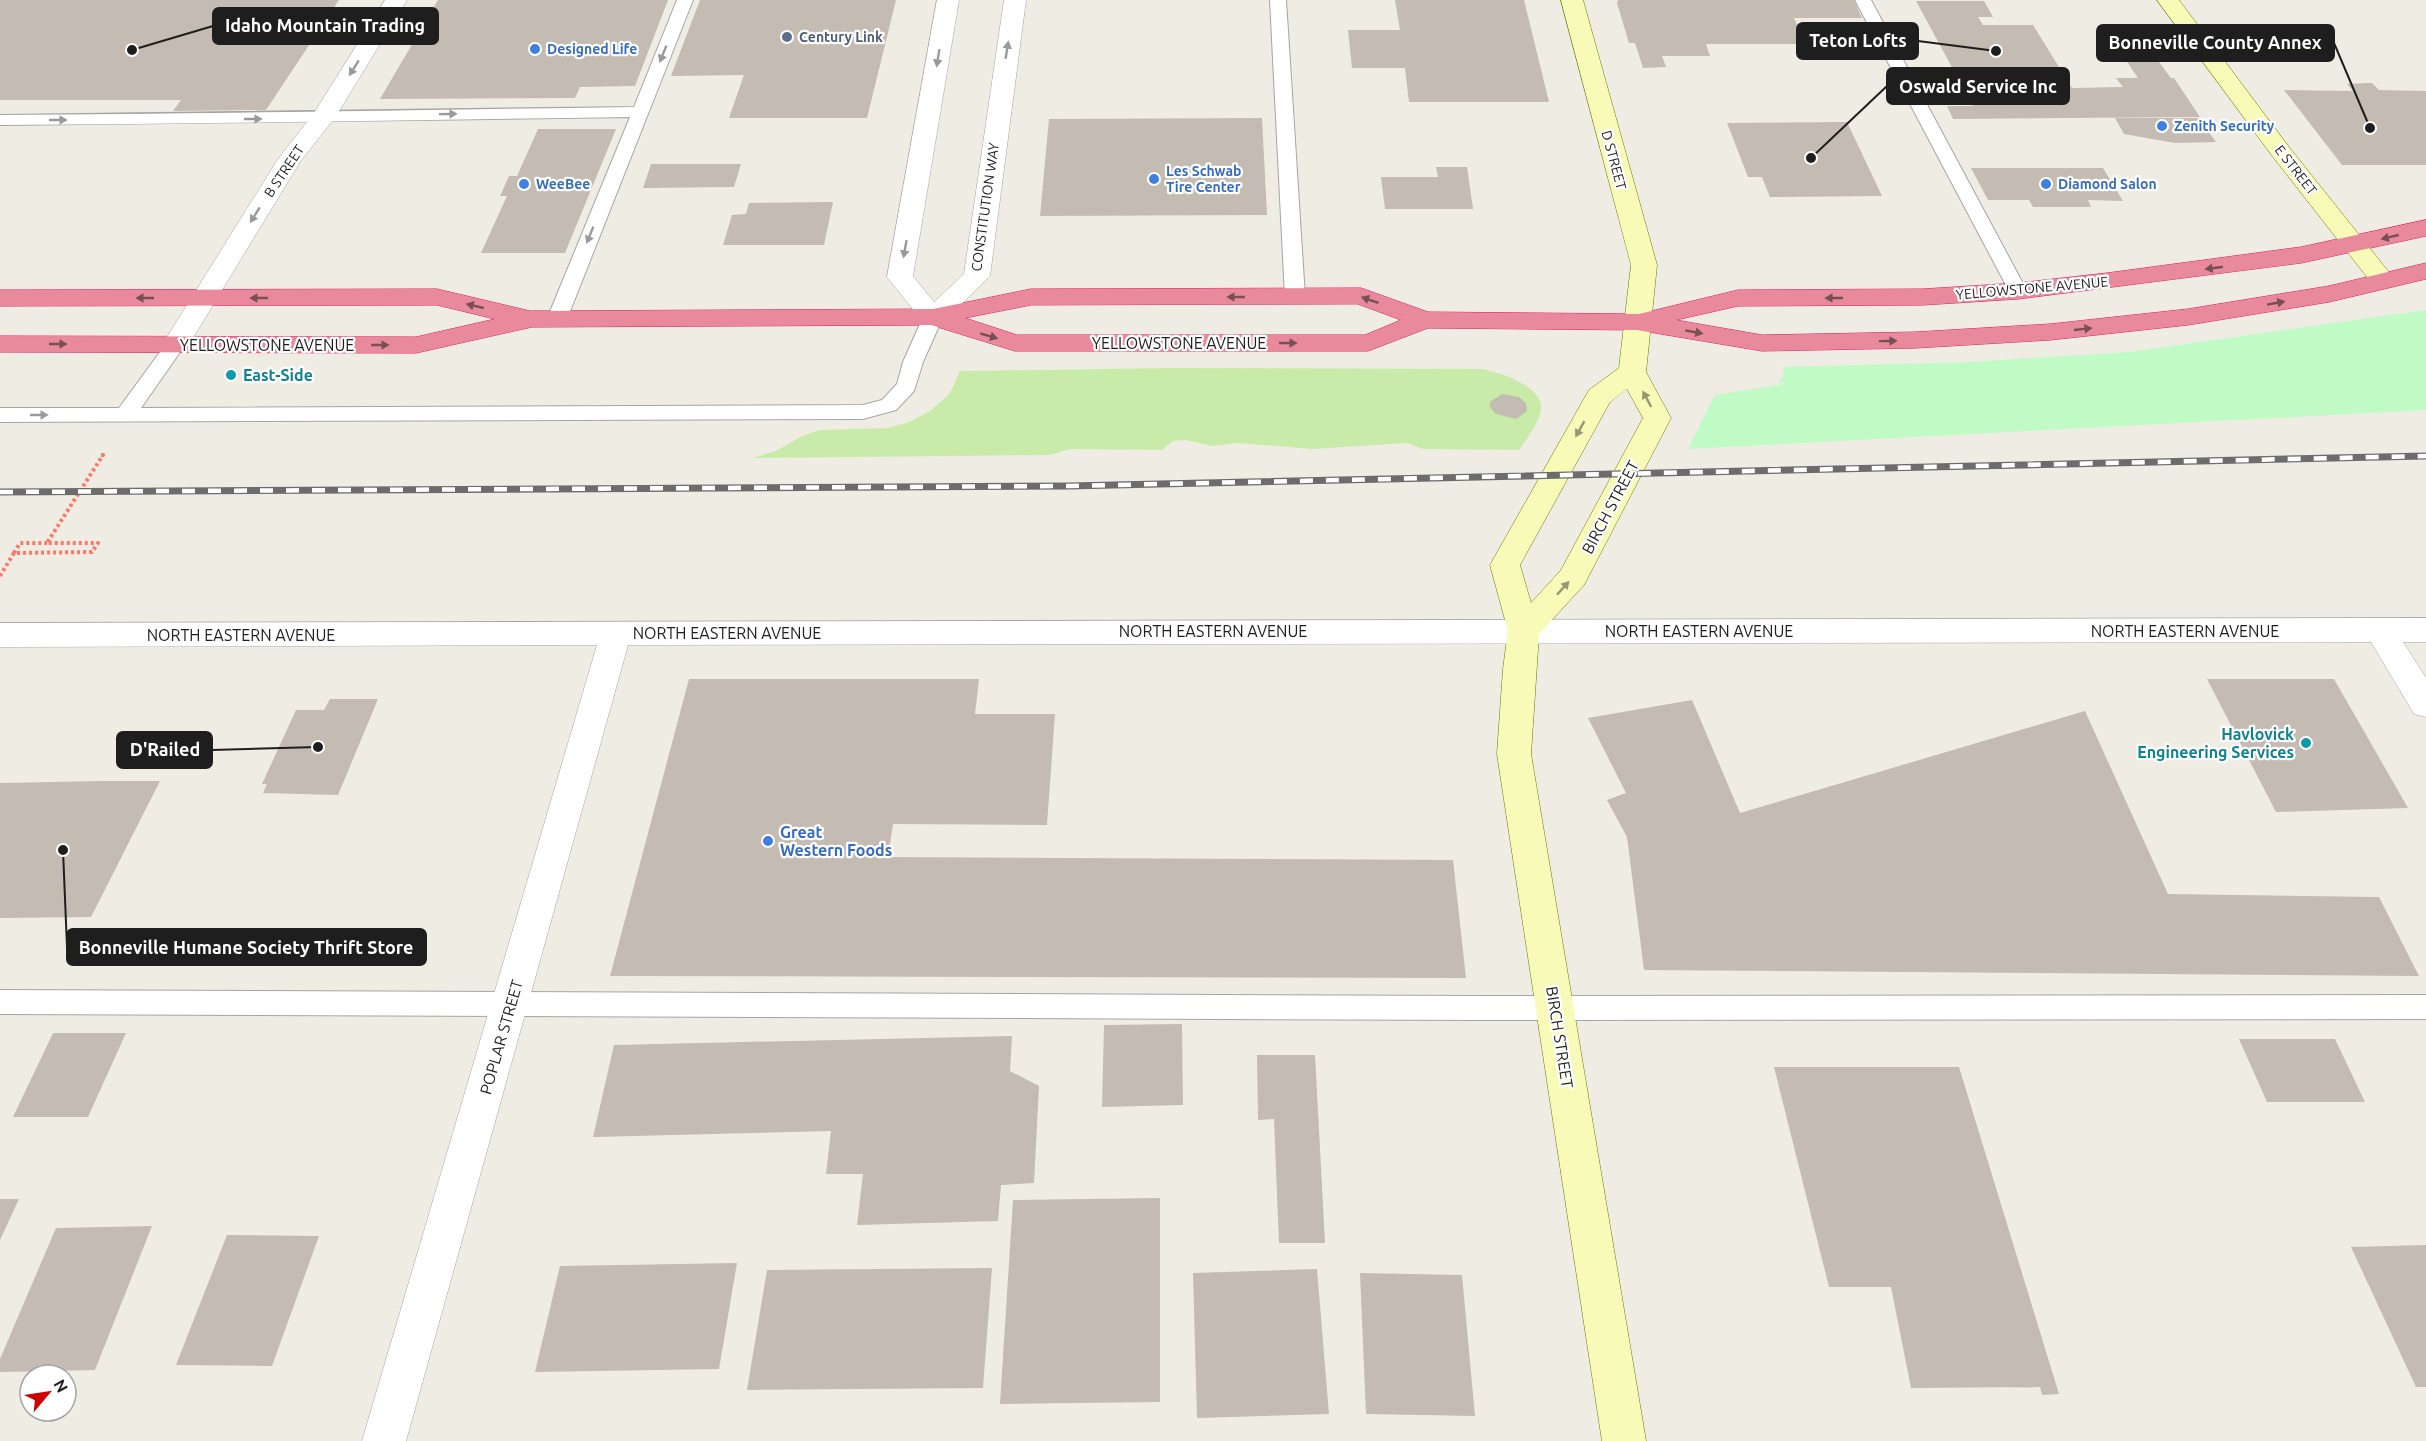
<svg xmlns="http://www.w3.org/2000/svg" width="2426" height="1441" viewBox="0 0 2426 1441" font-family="Ubuntu,sans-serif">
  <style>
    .grass { fill: #c9eba9 }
    .park { fill: #c0fac5 }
    .building { fill: #c4bbb3 }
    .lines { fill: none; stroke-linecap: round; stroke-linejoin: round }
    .lane-casing { stroke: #a5a5a5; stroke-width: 2 }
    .street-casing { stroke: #a5a5a5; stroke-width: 1 }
    .secondary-casing { stroke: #6b7802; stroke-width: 1 }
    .highway-casing { stroke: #de2060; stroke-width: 1 }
    .path { stroke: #fd7868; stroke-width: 4; stroke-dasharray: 3 3; stroke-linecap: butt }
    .lane { fill: #fff; fill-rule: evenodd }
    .street { fill: #fff; fill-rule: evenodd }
    .secondary { fill: #f7fbb7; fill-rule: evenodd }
    .highway { fill: #e88a9b; fill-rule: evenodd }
    .rail-casing { stroke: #6c6c6c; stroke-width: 7 }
    .rail { stroke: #fff; stroke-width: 4.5; stroke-dasharray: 13; stroke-linecap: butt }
    .oneway { fill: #9a9a9a }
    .oneway2 { fill: #794f56 }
    .oneway3 { fill: #959872 }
    .service-dot { fill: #5c6f8a; stroke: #fff; stroke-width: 2 }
    .shop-dot { fill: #3f7fe0; stroke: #fff; stroke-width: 2 }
    .culture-dot { fill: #0f9aa8; stroke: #fff; stroke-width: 2 }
    .labels { text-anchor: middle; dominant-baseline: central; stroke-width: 4.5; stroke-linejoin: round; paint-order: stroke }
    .far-service-label { font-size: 14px; font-weight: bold; fill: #4e5e75; stroke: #fff; text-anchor: start }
    .far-shop-label { font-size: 14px; font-weight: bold; fill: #366cbe; stroke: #fff; text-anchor: start }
    .far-street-label { font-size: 14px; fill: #1e1e1e; stroke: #fff }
    .street-label { font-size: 16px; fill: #1e1e1e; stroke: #fff }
    .culture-label { font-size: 16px; font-weight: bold; fill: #0d838f; stroke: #fff; text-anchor: start }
    .shop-label { font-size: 16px; font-weight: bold; fill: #366cbe; stroke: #fff; text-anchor: start }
    .leader { fill: none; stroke: #1e1e1e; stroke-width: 2 }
    .callout-dot { fill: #1e1e1e; stroke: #fff; stroke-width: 2 }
    .callout { fill: #1e1e1e; stroke: #1e1e1e; stroke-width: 2 }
    .callout-label { font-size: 18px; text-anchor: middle; font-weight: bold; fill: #fff }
  </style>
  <rect width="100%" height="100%" fill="#efece4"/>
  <path class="grass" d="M1173 368 1485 369C1490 372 1500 373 1507 376 1557 398 1544 414 1519 450L1423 449 1407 443 1313 449 1238 443 1212 446 1186 440 1173 441 1162 450 1070 449 1050 455 752 458 776 451 802 436 820 430 888 428 909 422 930 411 946 397 951 391 960 371Z"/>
  <polygon class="park" points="2426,310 2426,410 1688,449 1715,395 1784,384 1783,382 1778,383 1784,374 1783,367 1969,362 2130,352"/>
  <g class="building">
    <polygon points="0,0 339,0 266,110 173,111 181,100 0,100"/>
    <polygon points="438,0 668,0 635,86 580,87 575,98 380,99"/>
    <polygon points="700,0 896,0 867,118 729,118 744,75 671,76"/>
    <polygon points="1395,0 1524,0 1549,102 1409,102 1405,68 1352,68 1348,30 1400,30"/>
    <polygon points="1618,0 1854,0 1862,18 1794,18 1806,44 1706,44 1710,56 1662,56 1666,67 1643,68 1635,43 1629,43 1617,3"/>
    <polygon points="1916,1 1984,1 1993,17 1978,17 1983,25 2033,25 2072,88 2123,87 2116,78 2138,78 2119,50 2150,50 2171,78 2174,78 2200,117 1953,119 1947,106 1973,106"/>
    <polygon points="2369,83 2372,83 2379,90 2426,91 2426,165 2342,165 2284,90 2353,91 2347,84"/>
    <polygon points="1262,118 1267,215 1040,216 1049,119"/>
    <polygon points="2115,118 2199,118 2216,142 2175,143 2124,134"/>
    <polygon points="1847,122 1882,196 1770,197 1762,177 1748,177 1727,123"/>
    <polygon points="538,129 616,129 565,253 481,253 507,196 500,196 509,176 517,176"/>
    <polygon points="651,164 741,164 734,187 643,188"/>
    <polygon points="1436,167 1467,167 1473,209 1385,209 1381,177 1438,177"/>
    <polygon points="1971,168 2103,168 2123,201 2088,200 2091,207 2033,207 2029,200 1988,200"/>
    <polygon points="833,202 824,245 723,245 732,215 746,214 749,203"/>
    <polygon points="1502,394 1519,397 1526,403 1527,411 1516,419 1496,414 1490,407 1490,402"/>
    <polygon points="689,679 979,679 975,714 1055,714 1047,825 893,824 888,857 1453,860 1466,978 610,976"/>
    <polygon points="2207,679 2334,679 2408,808 2276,812"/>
    <polygon points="330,699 378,699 338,795 263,793 267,784 262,784 296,710 324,710"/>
    <polygon points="1692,700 1740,813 2085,711 2168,894 2379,897 2419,976 1644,970 1627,837 1607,800 1626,793 1588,718"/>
    <polygon points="102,781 160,781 91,917 0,918 0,783"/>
    <polygon points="1182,1024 1183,1105 1102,1107 1104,1025"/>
    <polygon points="53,1033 126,1033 88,1117 13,1117"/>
    <polygon points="1012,1036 1010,1071 1039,1086 1034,1183 1001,1185 998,1221 857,1225 863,1174 826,1174 831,1131 593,1137 614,1045"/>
    <polygon points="2239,1039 2335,1039 2365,1102 2267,1102"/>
    <polygon points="1257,1055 1315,1055 1325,1243 1279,1243 1274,1119 1258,1120"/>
    <polygon points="1774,1067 1959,1067 2059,1394 2042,1395 2040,1387 1911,1388 1891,1287 1829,1287"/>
    <polygon points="1160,1198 1160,1402 1000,1404 1013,1200"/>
    <polygon points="0,1199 19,1199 0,1240"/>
    <polygon points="152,1226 95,1370 0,1372 0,1359 56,1228"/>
    <polygon points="227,1235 319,1236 272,1366 176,1365"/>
    <polygon points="2426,1245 2426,1387 2416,1387 2351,1247"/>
    <polygon points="737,1263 719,1369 535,1372 560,1266"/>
    <polygon points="992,1268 983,1388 747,1390 767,1270"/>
    <polygon points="1317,1269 1329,1414 1197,1418 1193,1273"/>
    <polygon points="1360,1273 1462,1275 1475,1416 1366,1414"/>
  </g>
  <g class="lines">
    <g class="lane-casing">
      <g id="lane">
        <path d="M677 0H693L567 319 564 323H550L547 319 630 117C420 120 210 124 0 125V115C211 114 422 110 634 107Z"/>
        <polygon points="1270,0 1286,0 1305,297 1302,301 1288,301 1285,297"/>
        <polygon points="1855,0 1871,0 2027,291 2025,295 2011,295 2009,291"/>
        <polygon points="933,311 940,313 943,317 923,362 914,391 896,410 863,419 0,422 0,408 119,408 168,341 182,341 185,345 141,408 863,405 882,400 897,384 903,362 923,317 926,313"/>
        <polygon points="0,990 1484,996 2426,995 2426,1019 1484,1020 0,1014"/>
      </g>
    </g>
    <g class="street-casing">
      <g id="street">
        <polygon points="385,0 407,0 336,116 300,162 185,351 175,353 165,351 162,345 278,159 314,113"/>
        <polygon points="937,0 959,0 913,276 934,302 964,274 1004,0 1026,0 990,276 942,323 933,325 924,323 887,277"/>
        <polygon points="2426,618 2426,642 2403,642 2426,678 2426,717 2414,714 2371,642 628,645 406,1441 362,1441 597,645 0,647 0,623"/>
      </g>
    </g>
    <g class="secondary-casing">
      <g id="secondary">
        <path d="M1561 0H1583L1657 265 1646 372 1671 418 1584 585 1539 634 1531 754 1646 1441H1602L1497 754 1503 669 1508 631 1490 565 1589 390 1619 368 1631 265ZM1627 389 1643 418 1561 570 1531 603 1520 565 1610 402Z"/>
        <polygon points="2157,0 2179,0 2289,147 2392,276 2396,281 2392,286 2383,289 2374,286 2273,157"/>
      </g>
    </g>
    <g class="highway-casing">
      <path id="highway" d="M2426 220V236L2301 263 2018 299 1923 305 1738 306 1676 320 1762 335 1916 332 2050 324 2188 309 2329 286 2426 263V279L2329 302 2188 325 2050 340 1916 348 1762 351 1637 330 1428 328 1368 351H1015L931 325 532 327 416 353 0 352V336L416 337 495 319 437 305 0 306V290L437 289 530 311 933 309 1031 289 1361 288 1428 312 1639 314 1738 290 1923 289 2018 283 2107 273 2301 247ZM1358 304 1401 320 1365 335H1017L965 318 1031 305Z"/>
    </g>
    <g class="path">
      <polyline points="14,553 20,543 47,543"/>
      <polyline points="0,576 14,553 92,552 98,543 47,543 103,455 99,455"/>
    </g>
    <use href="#lane" class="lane"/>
    <use href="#street" class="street"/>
    <use href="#secondary" class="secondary"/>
    <use href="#highway" class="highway"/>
    <g class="rail-casing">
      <polyline id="rail" points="0,492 1069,486 2426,456"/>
    </g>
    <use href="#rail" class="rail"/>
  </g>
  <defs><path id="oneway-solid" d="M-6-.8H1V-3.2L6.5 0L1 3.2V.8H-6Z" transform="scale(1.5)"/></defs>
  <g class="oneway">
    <use href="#oneway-solid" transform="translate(1007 50) rotate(-81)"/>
    <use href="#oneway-solid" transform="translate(663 54) rotate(112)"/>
    <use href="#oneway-solid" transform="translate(938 58) rotate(99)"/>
    <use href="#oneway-solid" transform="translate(354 68) rotate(122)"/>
    <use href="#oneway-solid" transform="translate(448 114) rotate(-1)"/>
    <use href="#oneway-solid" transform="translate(253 119)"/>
    <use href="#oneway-solid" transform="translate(58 120)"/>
    <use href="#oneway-solid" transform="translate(255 215) rotate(122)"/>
    <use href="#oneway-solid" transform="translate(590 235) rotate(112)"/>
    <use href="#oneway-solid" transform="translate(905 249) rotate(100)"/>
    <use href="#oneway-solid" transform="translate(39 415)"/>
  </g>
  <g class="oneway2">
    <use href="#oneway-solid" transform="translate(2390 237) rotate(167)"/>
    <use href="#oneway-solid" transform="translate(2214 268) rotate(172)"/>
    <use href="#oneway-solid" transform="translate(1236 297) rotate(180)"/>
    <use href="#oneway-solid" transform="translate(145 298) rotate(-180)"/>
    <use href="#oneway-solid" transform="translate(259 298) rotate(180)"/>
    <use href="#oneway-solid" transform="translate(1834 298) rotate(180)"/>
    <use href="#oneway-solid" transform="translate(1370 300) rotate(-161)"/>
    <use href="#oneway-solid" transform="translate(2276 303) rotate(-10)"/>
    <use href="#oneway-solid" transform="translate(475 306) rotate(-167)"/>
    <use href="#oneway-solid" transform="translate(2083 329) rotate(-6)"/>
    <use href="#oneway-solid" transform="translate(1694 332) rotate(10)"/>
    <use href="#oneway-solid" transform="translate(989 336) rotate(16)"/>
    <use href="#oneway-solid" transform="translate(1888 341) rotate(-1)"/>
    <use href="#oneway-solid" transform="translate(1288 343)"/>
    <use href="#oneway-solid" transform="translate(58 344)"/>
    <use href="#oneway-solid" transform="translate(380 345)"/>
  </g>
  <g class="oneway3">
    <use href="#oneway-solid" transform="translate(1647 399) rotate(-118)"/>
    <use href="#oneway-solid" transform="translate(1580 429) rotate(119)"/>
    <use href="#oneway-solid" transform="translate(1563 588) rotate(-48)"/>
  </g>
  <circle class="service-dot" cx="787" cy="37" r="6"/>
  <g class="shop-dot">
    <circle cx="535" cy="49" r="6"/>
    <circle cx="2162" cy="126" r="6"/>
    <circle cx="1154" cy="179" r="6"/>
    <circle cx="524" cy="184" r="6"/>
    <circle cx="2046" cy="184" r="6"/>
    <circle cx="768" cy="841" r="6"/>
  </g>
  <g class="culture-dot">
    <circle cx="231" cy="375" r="6"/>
    <circle cx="2306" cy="743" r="6"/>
  </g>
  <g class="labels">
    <g class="far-service-label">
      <text x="799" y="37">Century Link</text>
    </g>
    <g class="far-shop-label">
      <text x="547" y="49">Designed Life</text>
      <text x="2174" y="126">Zenith Security</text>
      <text x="1166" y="171">Les Schwab<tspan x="1166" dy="16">Tire Center</tspan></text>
      <text x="536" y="184">WeeBee</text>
      <text x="2058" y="184">Diamond Salon</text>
    </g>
    <g class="far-street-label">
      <text transform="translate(1614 160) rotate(75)">D STREET</text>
      <text transform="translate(2296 170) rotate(52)">E STREET</text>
      <text transform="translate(284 171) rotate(-56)">B STREET</text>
      <text transform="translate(985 207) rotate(-82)">CONSTITUTION WAY</text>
      <text transform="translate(2032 288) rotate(-5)">YELLOWSTONE AVENUE</text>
    </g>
    <g class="street-label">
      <text x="1179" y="343">YELLOWSTONE AVENUE</text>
      <text x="267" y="345">YELLOWSTONE AVENUE</text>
      <text transform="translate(1610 507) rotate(-62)">BIRCH STREET</text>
      <text x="1213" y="631">NORTH EASTERN AVENUE</text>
      <text x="1699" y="631">NORTH EASTERN AVENUE</text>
      <text x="2185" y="631">NORTH EASTERN AVENUE</text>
      <text x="727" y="633">NORTH EASTERN AVENUE</text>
      <text x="241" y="635">NORTH EASTERN AVENUE</text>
      <text transform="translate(501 1037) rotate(-74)">POPLAR STREET</text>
      <text transform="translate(1560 1037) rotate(81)">BIRCH STREET</text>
    </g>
    <g class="culture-label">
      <text x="243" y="375">East-Side</text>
      <text x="2294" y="734" text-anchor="end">Havlovick<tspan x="2294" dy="18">Engineering Services</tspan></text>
    </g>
    <g class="shop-label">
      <text x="780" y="832">Great<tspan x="780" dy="18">Western Foods</tspan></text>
    </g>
  </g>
  <path class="leader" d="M132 50L213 26M1996 51L1918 41M2370 128L2334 43M1811 158L1887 86M318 747L212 750M63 850L67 947"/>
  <g class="callout-dot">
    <circle cx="132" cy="50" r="6"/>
    <circle cx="1996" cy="51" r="6"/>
    <circle cx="2370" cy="128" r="6"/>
    <circle cx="1811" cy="158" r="6"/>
    <circle cx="318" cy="747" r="6"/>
    <circle cx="63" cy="850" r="6"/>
  </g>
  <g class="callout">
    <rect x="213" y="8" width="225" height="36" rx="6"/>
    <rect x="1797" y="23" width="121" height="36" rx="6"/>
    <rect x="2097" y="25" width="237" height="36" rx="6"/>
    <rect x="1887" y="68" width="182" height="36" rx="6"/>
    <rect x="117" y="732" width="95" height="36" rx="6"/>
    <rect x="67" y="929" width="359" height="36" rx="6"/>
  </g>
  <g class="callout-label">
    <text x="325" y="32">Idaho Mountain Trading</text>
    <text x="1858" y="47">Teton Lofts</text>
    <text x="2215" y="49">Bonneville County Annex</text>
    <text x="1978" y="93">Oswald Service Inc</text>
    <text x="165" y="756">D'Railed</text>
    <text x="246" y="954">Bonneville Humane Society Thrift Store</text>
  </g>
  <g transform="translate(48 1393) rotate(61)"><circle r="28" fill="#ffffff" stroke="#a5a5a5" stroke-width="1.5"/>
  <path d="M0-4.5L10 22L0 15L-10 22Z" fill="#cc0100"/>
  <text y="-9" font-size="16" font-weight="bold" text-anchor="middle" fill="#1e1e1e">N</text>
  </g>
</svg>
